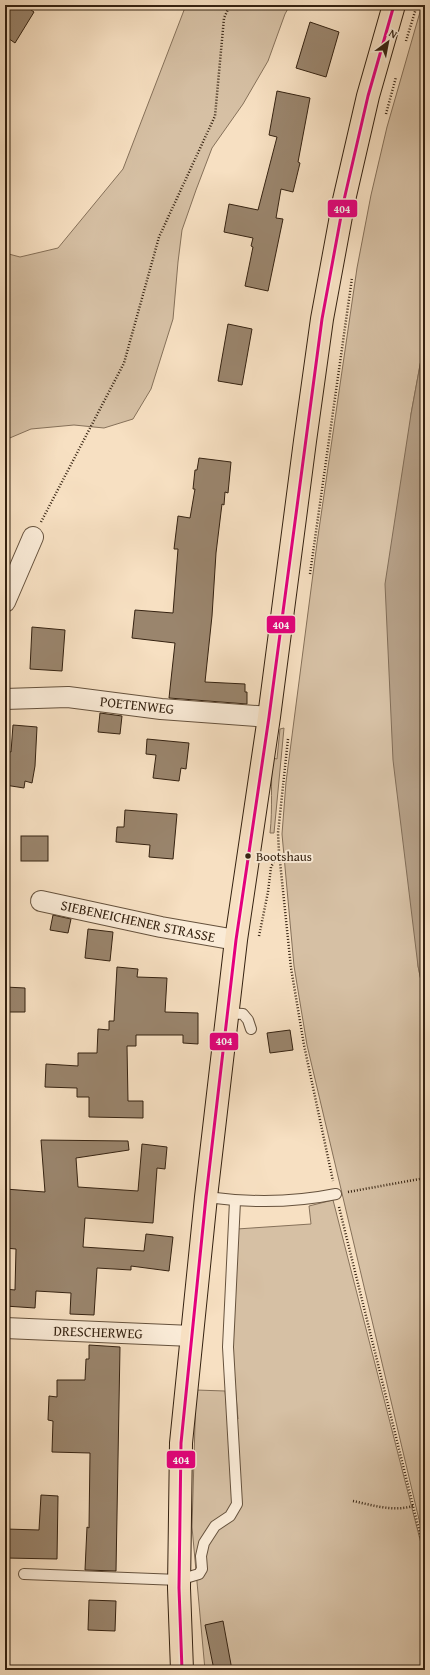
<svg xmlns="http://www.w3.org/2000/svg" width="430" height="1675" viewBox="0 0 430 1675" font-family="'Gentium Book Plus',serif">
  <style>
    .green { fill: #d6c0a4; stroke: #86715a }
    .water { fill: #b59f86; stroke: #826d57 }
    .building { fill: #9a856d; stroke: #352211 }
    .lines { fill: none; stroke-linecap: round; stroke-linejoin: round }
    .lane-casing { stroke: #66523d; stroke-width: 12 }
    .street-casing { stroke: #66523d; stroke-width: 22 }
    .primary-casing { stroke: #352211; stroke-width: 24 }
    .path { stroke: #352211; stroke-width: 2.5; stroke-dasharray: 1 2; stroke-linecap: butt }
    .lane { stroke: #faebd7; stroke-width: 10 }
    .street { stroke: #faebd7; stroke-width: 20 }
    .primary { stroke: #f7e0c2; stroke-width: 22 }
    .bus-1-casing { stroke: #faebd7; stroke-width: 6 }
    .bus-1 { stroke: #e5007d; stroke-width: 3 }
    .bus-dot { fill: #352211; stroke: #faebd7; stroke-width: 1.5 }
    .labels { text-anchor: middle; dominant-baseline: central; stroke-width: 4; stroke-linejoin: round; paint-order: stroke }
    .bus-label { font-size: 13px; fill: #352211; stroke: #faebd7; text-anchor: start }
    .street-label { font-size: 14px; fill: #352211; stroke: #faebd7 }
    .line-badge { stroke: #faebd7; stroke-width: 1.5 }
    .badge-label { font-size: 11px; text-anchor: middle; font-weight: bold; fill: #fff }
  </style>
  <rect width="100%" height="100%" fill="#f7e0c2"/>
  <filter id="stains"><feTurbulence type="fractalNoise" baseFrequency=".005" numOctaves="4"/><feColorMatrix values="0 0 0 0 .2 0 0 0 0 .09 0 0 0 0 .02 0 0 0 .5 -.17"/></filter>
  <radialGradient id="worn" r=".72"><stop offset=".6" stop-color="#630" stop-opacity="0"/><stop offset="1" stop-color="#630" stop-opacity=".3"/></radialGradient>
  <g class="green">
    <polygon points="186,5 290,5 285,14 268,61 243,104 212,148 196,190 182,230 178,262 173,319 151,389 133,419 104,428 74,425 31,429 5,440 5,253 20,257 58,248 123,169"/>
    <polygon points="422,5 425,5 425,338 411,414 418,966 425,1000 425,1545 307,1045 294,966 282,834 286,782 317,543 357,268 371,195 387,127"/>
    <path d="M284 728 274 833H270C273 808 270 783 273 758L277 759 280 729Z"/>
    <polygon points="333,1200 425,1559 425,1670 205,1670 192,1527 196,1390 225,1391 228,1420 238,1419 232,1347 237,1229 311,1224 309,1206"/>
  </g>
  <polygon class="water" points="425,338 425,1000 418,966 393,760 385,584 411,414"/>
  <g class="building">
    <polygon points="5,5 24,5 34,12 15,43 5,36"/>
    <polygon points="310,22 339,32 326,77 296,68"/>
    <polygon points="277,91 310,98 298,162 300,163 293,192 281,189 276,218 283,219 268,291 245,286 253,247 251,246 253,238 224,232 229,204 258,210 277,137 269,135"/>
    <polygon points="228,324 252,329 242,385 218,381"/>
    <polygon points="199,458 231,462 228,493 225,492 224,505 222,504 216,553 212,616 205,682 245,684 245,692 247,692 247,704 169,698 175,643 132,638 135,610 173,613 178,549 174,549 178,516 190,518 195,489 193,489 195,470 197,470"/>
    <polygon points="32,627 65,630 62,671 30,669"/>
    <polygon points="100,713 122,716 120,734 98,732"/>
    <polygon points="13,725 37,727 35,766 32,783 25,781 24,788 5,785 5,751 11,752"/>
    <polygon points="147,739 189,743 186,769 181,768 179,781 153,778 156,755 146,754"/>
    <polygon points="125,810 177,814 173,859 149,857 150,845 116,842 117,827 124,827"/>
    <rect x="21" y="836" width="27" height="25"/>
    <polygon points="53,915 71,919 68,933 50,930"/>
    <polygon points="88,929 113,932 110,961 85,958"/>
    <polygon points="117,967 138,969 137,977 167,978 165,1012 198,1013 198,1044 183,1043 183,1035 136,1035 136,1046 127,1046 128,1101 143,1101 143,1118 89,1117 89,1097 77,1097 77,1088 45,1087 46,1064 78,1066 78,1053 97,1053 98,1029 109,1030 109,1021 114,1021"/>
    <polygon points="5,987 25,988 25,1012 5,1012"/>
    <polygon points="290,1030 293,1050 270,1053 267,1033"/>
    <polygon points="41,1140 128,1141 129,1150 76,1158 78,1187 138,1191 142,1144 167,1147 165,1169 157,1168 153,1223 85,1218 83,1247 144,1251 146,1234 173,1237 169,1271 131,1266 131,1270 97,1268 94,1315 70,1314 71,1293 36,1291 35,1308 5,1306 5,1289 15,1290 16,1249 5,1248 5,1189 45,1192"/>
    <polygon points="89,1345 120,1347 116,1571 85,1570 87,1527 89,1528 90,1453 52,1452 53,1421 48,1420 49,1396 57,1397 57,1380 85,1380 86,1359 89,1359"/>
    <polygon points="41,1495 58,1496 57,1559 6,1558 6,1529 39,1530"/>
    <polygon points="89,1600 116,1601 115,1631 88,1630"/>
    <polygon points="223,1621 232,1670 214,1670 205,1625"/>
  </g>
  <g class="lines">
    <g class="lane-casing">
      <g id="lane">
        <polyline points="226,1013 243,1014 248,1020 251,1029"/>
        <path d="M206 1197C251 1203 292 1203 336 1194"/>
        <polyline points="24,1574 179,1580 199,1574 202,1569 201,1556 204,1543 215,1526 230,1516 237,1504 228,1347 235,1201"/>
      </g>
    </g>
    <g class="street-casing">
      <g id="street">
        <polyline points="5,602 33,537"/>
        <polyline points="5,699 68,697 161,709 269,717"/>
        <polyline points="41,901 161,927 236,940"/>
        <polyline points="5,1328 192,1336"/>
      </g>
    </g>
    <g class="primary-casing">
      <polyline id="primary" points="182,1670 179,1588 181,1443 206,1197 236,940 269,717 305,441 322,319 344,200 368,96 394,5"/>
    </g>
    <g class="path">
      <polyline points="406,41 417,5"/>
      <polyline points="386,114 396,77"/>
      <polyline points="41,522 124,363 159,237 215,116 224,18 230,5"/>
      <polyline points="310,574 352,278"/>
      <polyline points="288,739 278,833 279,852 291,968 304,1045 333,1181"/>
      <polyline points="259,936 268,892 271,867 279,852"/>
      <polyline points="348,1192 425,1178"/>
      <polyline points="339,1207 425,1554"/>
      <path d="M353 1501C372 1505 393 1512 413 1506"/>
    </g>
    <use href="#lane" class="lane"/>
    <use href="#street" class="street"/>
    <use href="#primary" class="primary"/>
    <g class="bus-1-casing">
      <polyline id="bus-1" points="182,1670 179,1588 181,1443 206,1197 236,940 269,717 322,319 344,200 368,96 394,5"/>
    </g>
    <use href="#bus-1" class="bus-1"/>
  </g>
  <circle class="bus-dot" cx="248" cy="856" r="3.5"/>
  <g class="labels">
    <g class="bus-label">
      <text x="256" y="856">Bootshaus</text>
    </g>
    <g class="street-label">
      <text transform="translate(137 705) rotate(6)">POETENWEG</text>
      <text transform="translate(138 921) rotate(12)">SIEBENEICHENER STRASSE</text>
      <text transform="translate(98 1332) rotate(2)">DRESCHERWEG</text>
    </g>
  </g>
  <g class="line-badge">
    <rect x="327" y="199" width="31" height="19" rx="4" fill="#e5007d"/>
    <rect x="266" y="615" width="30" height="19" rx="4" fill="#e5007d"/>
    <rect x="209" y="1032" width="30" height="19" rx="4" fill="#e5007d"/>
    <rect x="166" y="1450" width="30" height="19" rx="4" fill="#e5007d"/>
  </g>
  <g class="badge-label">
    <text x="342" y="213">404</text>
    <text x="281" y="629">404</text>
    <text x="224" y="1045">404</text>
    <text x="181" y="1464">404</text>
  </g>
  <rect width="430" height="1675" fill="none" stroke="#f7e0c2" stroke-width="20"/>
  <rect x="6" y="6" width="418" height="1663" fill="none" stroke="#352211" stroke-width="2"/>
  <rect x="10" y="10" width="410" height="1655" fill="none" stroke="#352211"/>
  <g transform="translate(388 42) rotate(32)" stroke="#faebd7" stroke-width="3" paint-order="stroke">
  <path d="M0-3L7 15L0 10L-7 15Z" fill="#352211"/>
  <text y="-6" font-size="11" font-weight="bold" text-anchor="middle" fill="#352211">N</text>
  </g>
  <rect width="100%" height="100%" filter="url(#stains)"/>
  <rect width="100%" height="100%" fill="url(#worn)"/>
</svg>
